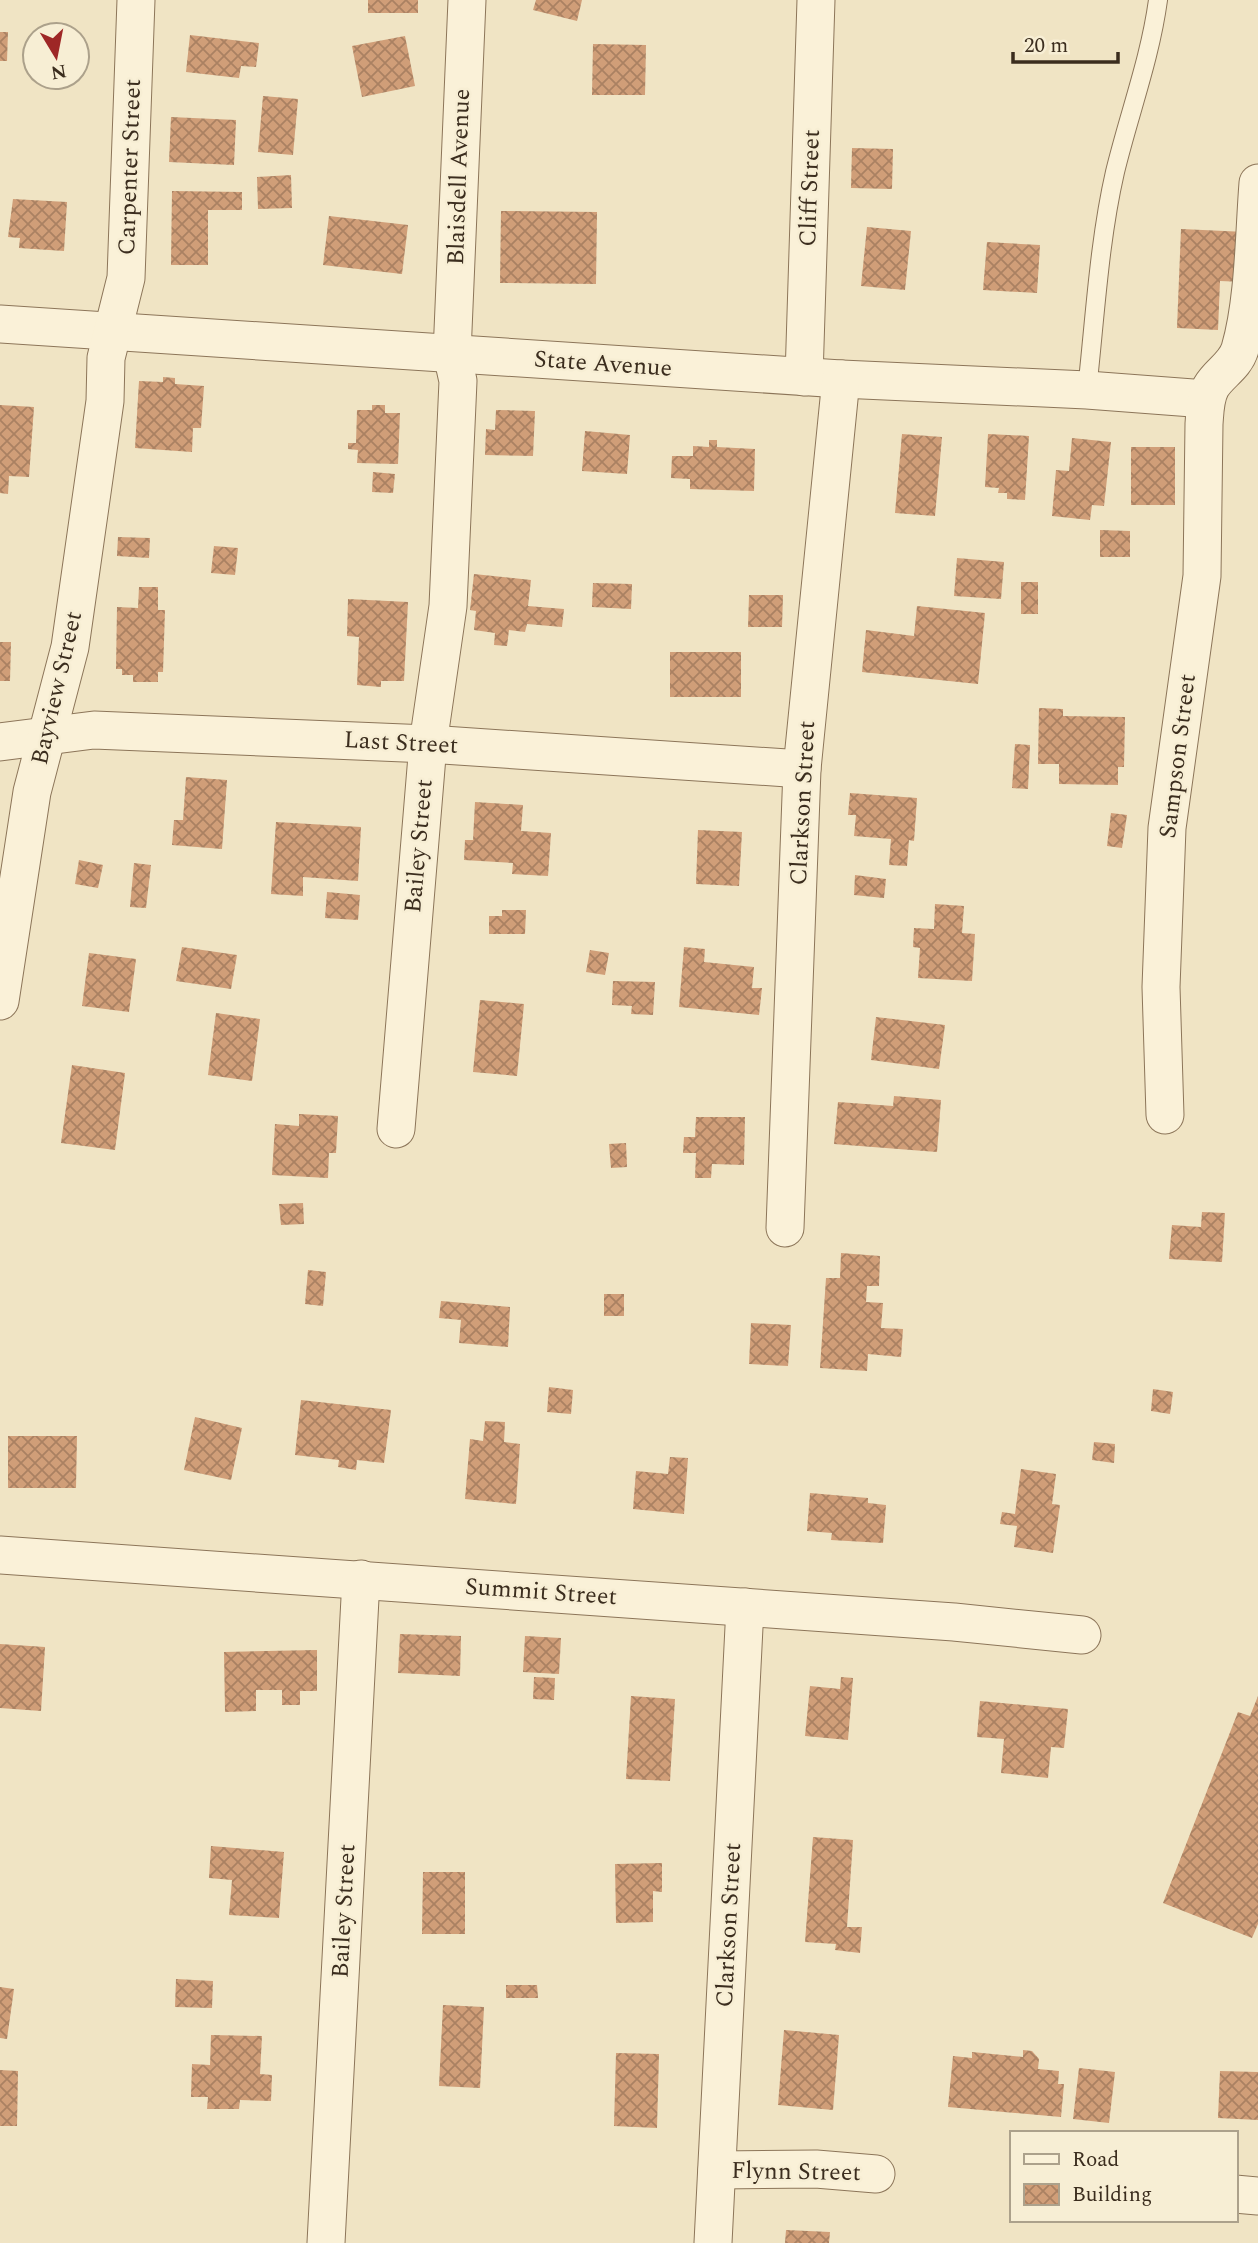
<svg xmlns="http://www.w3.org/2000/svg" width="1258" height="2243" viewBox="0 0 1258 2243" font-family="Spectral,serif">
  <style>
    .building { fill: url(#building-cross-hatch) }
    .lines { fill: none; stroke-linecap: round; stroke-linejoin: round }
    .service-casing { stroke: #8c7559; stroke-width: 20 }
    .minor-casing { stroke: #8c7559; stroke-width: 39 }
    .service { stroke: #faf1d8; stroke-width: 18 }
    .minor { stroke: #faf1d8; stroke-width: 37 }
    .labels { text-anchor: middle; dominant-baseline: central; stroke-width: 5; stroke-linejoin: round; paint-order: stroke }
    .street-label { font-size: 24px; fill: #3b2d1e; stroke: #f7eed4 }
  </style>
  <defs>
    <pattern id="building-cross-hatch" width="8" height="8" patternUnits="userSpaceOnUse" patternTransform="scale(1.75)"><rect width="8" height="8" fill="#d09e78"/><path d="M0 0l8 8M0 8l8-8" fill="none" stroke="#aa8162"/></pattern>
  </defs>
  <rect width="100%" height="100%" fill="#f0e4c4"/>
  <g class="building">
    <rect x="368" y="0" width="50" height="13"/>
    <polygon points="536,0 582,0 577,21 533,10"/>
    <polygon points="0,32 8,32 7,61 0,61"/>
    <polygon points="190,35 259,43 256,67 241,66 239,78 186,72"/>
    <polygon points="405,36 415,86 362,97 352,46"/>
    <polygon points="593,44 646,45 645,95 592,95"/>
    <polygon points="263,96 298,99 293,155 258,152"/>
    <polygon points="171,117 236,120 234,165 169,162"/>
    <polygon points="852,148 893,149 892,189 851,188"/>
    <polygon points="291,175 292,208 258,209 257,177"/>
    <polygon points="172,191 242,192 242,210 208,210 208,265 171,265"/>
    <polygon points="13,199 67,202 64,251 19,248 20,238 8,237"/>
    <polygon points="501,211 597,212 596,284 500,283"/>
    <polygon points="329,216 408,225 402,274 323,265"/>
    <polygon points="867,227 911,231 905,290 861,286"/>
    <polygon points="1181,229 1246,232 1244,282 1220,281 1218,330 1177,328"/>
    <polygon points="987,242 1040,245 1037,293 983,290"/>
    <polygon points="163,377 175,378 175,384 204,386 201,428 193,428 192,452 135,448 139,381 163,382"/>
    <polygon points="0,405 34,407 29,477 9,476 8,494 0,493"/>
    <polygon points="372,405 385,405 385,413 400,413 398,464 357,463 358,450 348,449 348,443 356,443 357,410 372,410"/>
    <polygon points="496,410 535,411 533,456 485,455 486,429 495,430"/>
    <polygon points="585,431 630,435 627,474 582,471"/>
    <polygon points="902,434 942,437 935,516 895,513"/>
    <polygon points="988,434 1029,436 1025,500 1007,499 1007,493 998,493 999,488 985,487"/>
    <polygon points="1072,438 1111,442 1104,506 1092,505 1090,520 1052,516 1056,470 1069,471"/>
    <polygon points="709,440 717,440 717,447 755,449 754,491 690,489 690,479 671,478 672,456 693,456 693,446 709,447"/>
    <rect x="1131" y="447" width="44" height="58"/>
    <polygon points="373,472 395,474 393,493 372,492"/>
    <polygon points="1100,530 1130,531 1130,557 1100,557"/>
    <polygon points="118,537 150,538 149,558 117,556"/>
    <polygon points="214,546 238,548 235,575 211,573"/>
    <polygon points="957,558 1004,562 1001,599 954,596"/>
    <polygon points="474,574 531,580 528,606 564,609 562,627 527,624 525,632 509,630 507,646 494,645 495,633 474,630 476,611 470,610"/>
    <rect x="1021" y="582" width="17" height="32"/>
    <polygon points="593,583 632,584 631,609 592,607"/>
    <polygon points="139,587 158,587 158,610 165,610 163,672 158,672 158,682 133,682 133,675 122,675 122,669 116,669 117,607 138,608"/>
    <polygon points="749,595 783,595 782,627 748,627"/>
    <polygon points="348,599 408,602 404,681 381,681 381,687 357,685 359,637 347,636"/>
    <polygon points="917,606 985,613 978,684 862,672 866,630 914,636"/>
    <polygon points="0,642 11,642 10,681 0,681"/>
    <rect x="670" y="652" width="71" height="45"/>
    <polygon points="1039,708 1063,709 1063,716 1125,717 1124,767 1118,767 1118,785 1059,784 1059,764 1038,764"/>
    <polygon points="1015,744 1030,745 1028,789 1012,788"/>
    <polygon points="186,777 227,780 222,849 172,845 174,820 183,820"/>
    <polygon points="850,793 917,798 914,841 909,840 907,866 889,865 891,839 854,836 856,815 848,815"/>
    <polygon points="475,802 523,805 521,831 551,833 548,876 512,874 513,863 464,860 465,840 473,840"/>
    <polygon points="1111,813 1127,815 1122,848 1107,846"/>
    <polygon points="276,822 361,827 358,881 303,877 303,896 271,894"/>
    <polygon points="698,830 742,832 739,886 696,884"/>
    <polygon points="79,860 103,865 98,888 75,884"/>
    <polygon points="134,863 151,865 146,908 130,907"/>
    <polygon points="855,875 886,879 884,898 854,895"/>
    <polygon points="327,892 360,895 358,920 325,918"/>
    <polygon points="935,904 964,906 962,933 975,934 972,981 918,978 920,948 913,947 914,928 934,929"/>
    <polygon points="502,910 526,910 525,934 489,934 489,916 502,916"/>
    <polygon points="182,947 237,955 231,989 176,981"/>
    <polygon points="684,947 705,949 704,962 754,967 752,988 762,988 759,1015 679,1007"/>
    <polygon points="590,950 609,953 605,975 586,972"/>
    <polygon points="89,953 136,959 129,1012 82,1006"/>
    <polygon points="613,981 655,982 653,1015 631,1014 632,1006 612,1005"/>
    <polygon points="480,1000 524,1004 517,1076 473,1072"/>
    <polygon points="216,1013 260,1019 252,1081 208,1075"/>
    <polygon points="876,1017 945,1025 939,1069 871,1060"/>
    <polygon points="72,1065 125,1073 115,1150 61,1143"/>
    <polygon points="894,1096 941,1100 937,1152 834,1144 838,1102 893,1106"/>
    <polygon points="299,1114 338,1116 336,1153 329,1153 328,1178 272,1175 275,1124 299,1126"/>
    <polygon points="696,1117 745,1117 744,1165 712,1164 711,1178 695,1178 696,1153 683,1153 684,1137 695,1137"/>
    <polygon points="626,1143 627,1167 611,1168 609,1144"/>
    <polygon points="303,1203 304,1224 281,1225 279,1204"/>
    <polygon points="1202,1212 1225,1213 1222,1262 1169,1259 1172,1225 1201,1227"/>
    <polygon points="841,1253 880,1256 879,1286 867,1286 866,1302 883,1303 881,1328 903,1329 901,1357 868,1354 867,1371 820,1368 826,1278 840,1278"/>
    <polygon points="308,1270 326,1272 323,1306 305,1304"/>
    <rect x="604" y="1294" width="20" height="22"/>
    <polygon points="441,1301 510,1307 508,1347 459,1343 461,1320 439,1318"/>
    <polygon points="751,1323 791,1325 788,1366 749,1364"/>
    <polygon points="549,1387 573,1390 571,1414 547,1412"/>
    <polygon points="1153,1389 1173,1392 1170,1414 1151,1411"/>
    <polygon points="301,1400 391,1410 384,1463 357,1460 356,1470 338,1467 339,1460 295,1455"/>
    <polygon points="195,1417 242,1428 231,1480 184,1470"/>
    <polygon points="485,1421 505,1422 504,1442 520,1444 516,1504 465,1499 470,1439 483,1441"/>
    <polygon points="8,1436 77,1436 76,1488 8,1488"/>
    <polygon points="1094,1442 1115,1444 1114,1463 1092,1460"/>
    <polygon points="670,1457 688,1458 684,1514 633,1509 636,1471 668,1474"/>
    <polygon points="1021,1469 1056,1474 1052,1504 1060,1505 1053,1553 1014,1547 1017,1526 1000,1524 1002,1512 1015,1514"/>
    <polygon points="810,1493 868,1498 868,1503 886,1505 883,1543 831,1540 832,1533 807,1531"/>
    <polygon points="400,1634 461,1636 460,1676 398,1673"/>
    <polygon points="525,1636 561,1638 559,1674 523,1672"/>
    <polygon points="0,1644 45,1647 41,1711 0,1708"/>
    <polygon points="317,1650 317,1691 300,1691 300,1705 282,1705 282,1690 256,1690 256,1711 225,1712 224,1652"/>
    <polygon points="534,1677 555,1678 554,1700 533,1699"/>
    <polygon points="841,1677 853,1678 848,1740 805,1736 810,1686 840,1689"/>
    <polygon points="631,1696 675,1699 670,1781 626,1779"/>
    <polygon points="1258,1696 1258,1924 1252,1938 1163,1903 1238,1712 1250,1716"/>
    <polygon points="980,1701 1068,1709 1064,1748 1051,1747 1048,1778 1001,1773 1004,1739 977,1737"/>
    <polygon points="813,1837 853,1840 847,1927 862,1927 860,1953 835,1950 836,1944 805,1942"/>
    <polygon points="211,1846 284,1852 279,1918 229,1915 232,1880 209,1878"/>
    <polygon points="662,1863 662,1892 653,1891 653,1922 616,1923 615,1864"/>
    <polygon points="423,1872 465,1872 465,1934 422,1934"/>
    <polygon points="176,1979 213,1981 212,2008 175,2007"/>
    <polygon points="506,1985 537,1985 538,1998 506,1998"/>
    <polygon points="0,1987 14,1989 7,2039 0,2038"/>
    <polygon points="443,2005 484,2007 480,2088 439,2086"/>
    <polygon points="784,2030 839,2035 833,2110 778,2105"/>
    <polygon points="211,2035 262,2036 260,2074 272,2075 271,2101 240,2100 239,2109 207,2109 208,2097 191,2097 192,2064 210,2065"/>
    <polygon points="1023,2050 1032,2051 1039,2059 1038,2069 1059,2071 1058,2084 1064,2084 1061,2117 948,2107 953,2056 972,2058 972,2052 1023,2057"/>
    <polygon points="616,2053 659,2054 657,2128 614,2126"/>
    <polygon points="1079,2068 1115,2072 1109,2123 1073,2119"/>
    <polygon points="0,2070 18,2071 17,2126 0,2126"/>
    <polygon points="1220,2071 1258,2072 1258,2120 1218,2118"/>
    <polygon points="786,2230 830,2232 829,2243 785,2243"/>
  </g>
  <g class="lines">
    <g class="service-casing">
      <path id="service" d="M1087 390C1095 318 1099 242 1115 172 1129 114 1150 59 1158 0"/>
    </g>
    <g class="minor-casing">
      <g id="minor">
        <polyline points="0,324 841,379 1087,390 1206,399"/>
        <polyline points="804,377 816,0"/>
        <polyline points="0,742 94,730 428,744 802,769"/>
        <polyline points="0,1001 32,792 70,647 105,401 106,358 126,278 136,0"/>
        <path d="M1165 1115 1161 987 1167 828 1202 576 1204 424C1205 411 1205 398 1211 387 1219 373 1235 366 1240 349 1254 301 1254 234 1258 183"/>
        <polyline points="396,1129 428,744 448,606 458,381 452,354 467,0"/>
        <polyline points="785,1228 802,769 841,379"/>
        <polyline points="0,1555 954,1622 1082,1635"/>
        <polyline points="717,2170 816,2169 876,2174"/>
        <polyline points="1235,2194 1258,2196"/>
        <polyline points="326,2243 361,1579"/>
        <polyline points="713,2243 745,1607"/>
      </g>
    </g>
    <use href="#service" class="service"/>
    <use href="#minor" class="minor"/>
  </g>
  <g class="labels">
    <g class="street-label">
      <text transform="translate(130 167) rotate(-88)">Carpenter Street</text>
      <text transform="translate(459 177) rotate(-88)">Blaisdell Avenue</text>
      <text transform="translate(810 188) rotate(-88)">Cliff Street</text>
      <text transform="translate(603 364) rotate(4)">State Avenue</text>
      <text transform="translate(57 688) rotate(-77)">Bayview Street</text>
      <text transform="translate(401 743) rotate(3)">Last Street</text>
      <text transform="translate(1178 756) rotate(-83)">Sampson Street</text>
      <text transform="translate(803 803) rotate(-87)">Clarkson Street</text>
      <text transform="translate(419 846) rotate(-85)">Bailey Street</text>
      <text transform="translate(541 1592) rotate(4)">Summit Street</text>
      <text transform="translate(344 1911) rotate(-87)">Bailey Street</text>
      <text transform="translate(729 1925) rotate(-87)">Clarkson Street</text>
      <text transform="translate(796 2172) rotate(1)">Flynn Street</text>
    </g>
  </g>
  <rect x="1010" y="2131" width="228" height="91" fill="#f7eed4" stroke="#aca18b" stroke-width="2"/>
  <rect x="1024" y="2154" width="35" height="10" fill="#faf1d8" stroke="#aca18b" stroke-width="2"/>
  <text x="1072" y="2166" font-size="21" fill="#3b2d1e">Road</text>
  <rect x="1024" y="2184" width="35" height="21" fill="url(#building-cross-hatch)" stroke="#aca18b" stroke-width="2"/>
  <text x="1072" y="2201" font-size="21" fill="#3b2d1e">Building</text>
  <g transform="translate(56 56) rotate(170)"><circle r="33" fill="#f7eed4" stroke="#aca18b" stroke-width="2"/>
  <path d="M0-5L12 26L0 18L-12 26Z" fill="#9e2726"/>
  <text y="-10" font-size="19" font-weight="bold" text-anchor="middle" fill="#3b2d1e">N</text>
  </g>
  <path d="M1013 52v10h105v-10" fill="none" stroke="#3b2d1e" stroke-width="3.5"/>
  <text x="1024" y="52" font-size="21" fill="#3b2d1e" stroke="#f7eed4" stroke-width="5" paint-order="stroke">20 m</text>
</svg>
